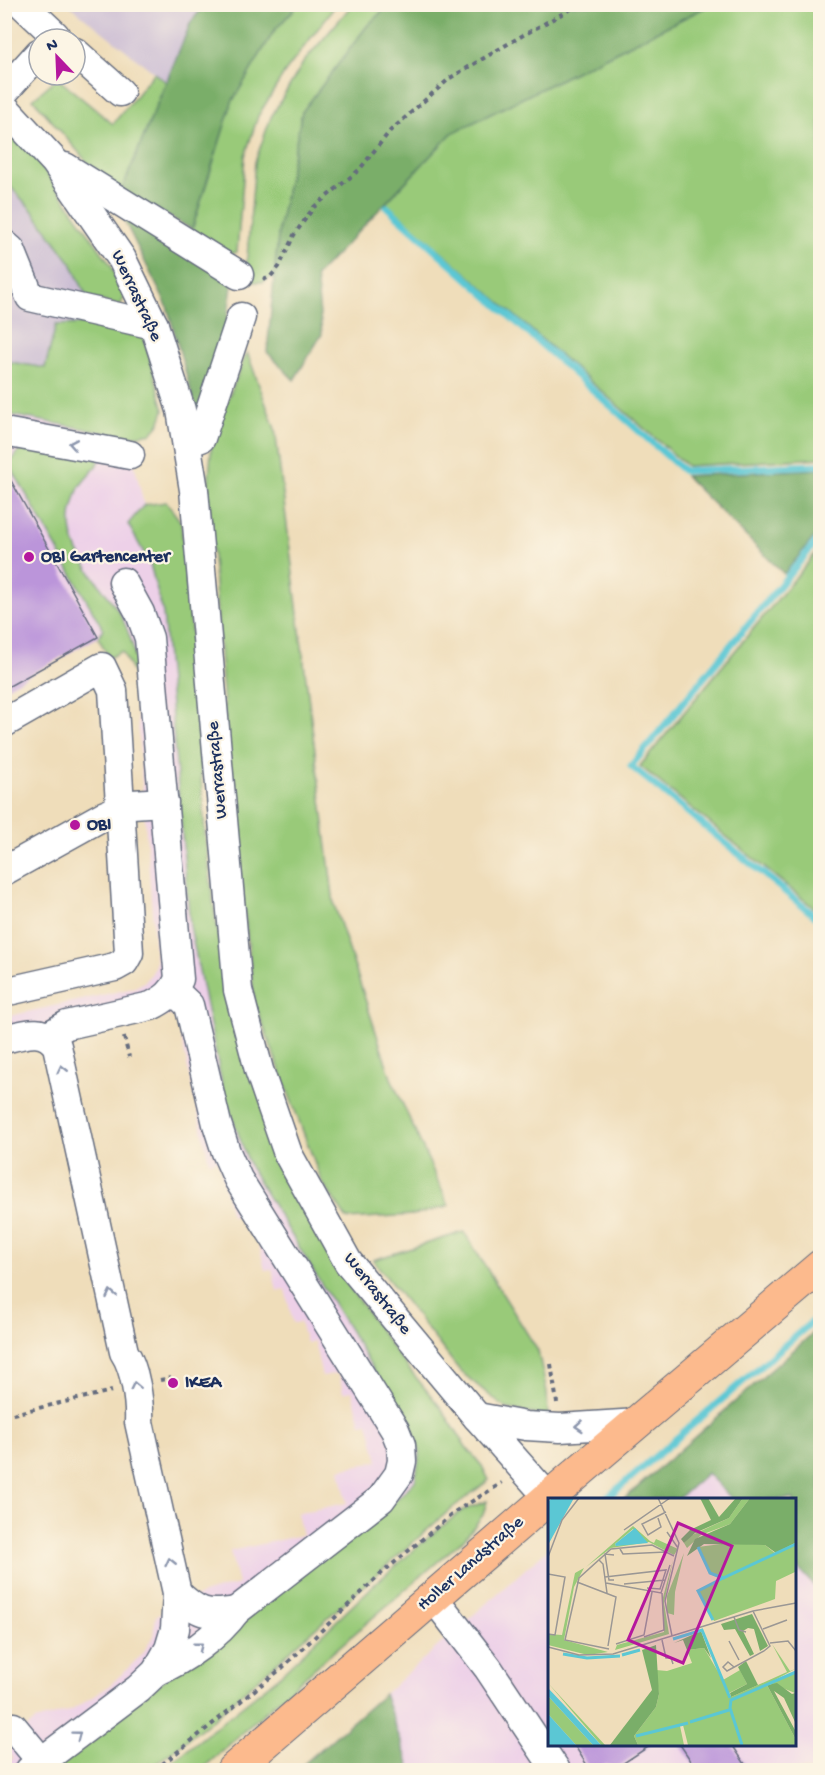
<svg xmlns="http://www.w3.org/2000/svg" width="825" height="1775" viewBox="0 0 825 1775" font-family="'Gochi Hand',sans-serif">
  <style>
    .built { fill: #edd0e8 }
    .industrial { fill: #ccbed4 }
    .green { fill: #99ca79; stroke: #5a7c6c; stroke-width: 1.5 }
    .forest { fill: #7aae69; stroke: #4a6e64; stroke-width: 1.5 }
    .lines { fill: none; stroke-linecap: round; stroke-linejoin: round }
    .stream { stroke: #5bc7d4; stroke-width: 7 }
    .building { fill: #bb95da }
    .minor-casing { stroke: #656c7e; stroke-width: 31 }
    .major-casing { stroke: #656c7e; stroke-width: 35 }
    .path { stroke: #656c7e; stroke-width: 4; stroke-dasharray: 4.5 4.5; stroke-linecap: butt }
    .minor { stroke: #fff; stroke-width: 28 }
    .major { stroke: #fcba8d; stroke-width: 33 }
    .oneway { stroke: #8d97ae }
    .poi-dot { fill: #b5179e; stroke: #fcf5e5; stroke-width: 2 }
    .labels { text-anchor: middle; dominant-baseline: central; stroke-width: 4.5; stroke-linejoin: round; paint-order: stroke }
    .street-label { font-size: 18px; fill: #1b2f5e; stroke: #fcf5e5 }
    .poi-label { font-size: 18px; font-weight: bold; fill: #1b2f5e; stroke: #fcf5e5; text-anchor: start }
    .inset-river { fill: none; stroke: #5bc7d4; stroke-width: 3 }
    .inset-road { fill: none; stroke: #9a9795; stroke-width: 1.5 }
    .view { fill: #b5179e; fill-opacity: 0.15; stroke: #b5179e; stroke-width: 3 }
    .inset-edge { fill: none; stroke: #1b2f5e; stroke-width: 3 }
  </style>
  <rect width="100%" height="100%" fill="#fcf5e5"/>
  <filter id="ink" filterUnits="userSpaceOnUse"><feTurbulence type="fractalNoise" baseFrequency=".0167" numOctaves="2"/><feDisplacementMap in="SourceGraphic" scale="12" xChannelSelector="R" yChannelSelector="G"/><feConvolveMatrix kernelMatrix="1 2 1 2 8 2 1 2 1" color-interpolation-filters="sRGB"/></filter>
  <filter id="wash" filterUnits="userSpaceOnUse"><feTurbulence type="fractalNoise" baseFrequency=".008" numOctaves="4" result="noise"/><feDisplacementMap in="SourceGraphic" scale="24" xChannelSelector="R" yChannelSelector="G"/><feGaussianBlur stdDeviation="1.35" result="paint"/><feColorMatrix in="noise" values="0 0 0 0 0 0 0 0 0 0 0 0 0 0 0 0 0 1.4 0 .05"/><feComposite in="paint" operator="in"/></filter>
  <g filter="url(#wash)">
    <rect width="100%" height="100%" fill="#efddba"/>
    <g class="built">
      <polygon points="4,414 128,437 144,505 128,524 150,564 163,613 190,926 224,1095 250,1167 381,1382 408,1420 420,1452 415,1481 395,1501 48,1770 5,1770 5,1765 13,1758 5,1746 35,1721 72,1710 108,1687 142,1655 153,1636 156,1616 205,1593 238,1584 230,1551 302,1535 297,1513 347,1503 340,1469 378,1461 368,1423 361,1424 352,1391 343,1393 339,1373 322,1376 314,1341 306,1343 300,1322 293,1323 285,1289 277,1291 272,1269 265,1270 251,1211 231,1216 218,1160 209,1162 176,1014 5,1053 5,1017 134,988 144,982 152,973 156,962 134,676 122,651 98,637 5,689"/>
      <polygon points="707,1473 732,1499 678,1499"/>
      <polygon points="549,1548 549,1744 794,1744 794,1564 820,1592 820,1770 411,1770 384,1694"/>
    </g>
    <g class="industrial">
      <polygon points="69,5 205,5 191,22 166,82"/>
      <polygon points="4,181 32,210 71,263 87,297 85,324 56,325 45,368 5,361"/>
    </g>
    <g class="green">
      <polygon points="298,5 336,5 285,72 258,116 245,156 237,252 229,255 192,230 232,102 274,31"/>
      <polygon points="352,5 389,5 367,26 302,112 279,227 274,276 263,282 252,282 246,270 255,162 271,117 303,63"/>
      <polygon points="710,5 820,5 820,458 687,466 386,203 452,133"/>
      <polygon points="154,73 166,82 121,192 87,162 33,99 57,78 113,124"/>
      <polygon points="4,124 29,148 111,265 124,298 120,306 87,297 71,263 32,210 5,181"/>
      <polygon points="85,324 104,330 144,337 164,410 160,422 152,433 128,437 5,414 4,361 45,368 56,325"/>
      <polygon points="247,352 275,429 334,904 391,1078 449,1206 413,1215 347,1219 322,1182 255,1004 230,786 208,490 212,439"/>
      <path d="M23 446 100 458C96 471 85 477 79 488 76 494 74 503 72 510 64 551 100 581 119 612 130 632 135 651 139 673L134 676 122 651 109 658 98 637 103 629 9 464Z"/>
      <polygon points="166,502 181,522 190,615 205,835 215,916 229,992 315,1229 348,1285 396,1353 441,1408 466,1447 482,1466 489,1480 452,1508 206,1725 148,1770 48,1770 395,1501 415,1481 420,1452 408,1420 381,1382 250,1167 224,1094 190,926 163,613 150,564 128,524 144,505"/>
      <polygon points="820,548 820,913 640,766"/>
      <polygon points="464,1232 538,1351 547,1392 548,1417 505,1408 460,1371 373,1260"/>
      <polygon points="487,1501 483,1515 465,1538 287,1692 201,1770 162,1770 276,1679 376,1583 430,1536 463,1510"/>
    </g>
    <g class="forest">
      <polygon points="205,5 298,5 274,31 232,102 192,229 121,192 191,22"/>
      <polygon points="389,5 710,5 452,133 316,276 322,334 294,380 267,352 279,227 302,112 367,26"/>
      <polygon points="121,214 233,280 225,333 197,413 167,306"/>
      <polygon points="820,469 820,530 784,574 685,476"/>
      <polygon points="820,1327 820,1586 818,1590 794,1564 794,1499 732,1499 707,1473 678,1499 624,1499"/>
      <polygon points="384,1694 411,1770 297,1770"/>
    </g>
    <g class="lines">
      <g class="stream">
        <polyline points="387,207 684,471 820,465"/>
        <polyline points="820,537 631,766 820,920"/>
        <polyline points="606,1499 820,1315"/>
      </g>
    </g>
    <g id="blocks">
      <g class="building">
        <polygon points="4,468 98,637 4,689"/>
        <polygon points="573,1743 654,1743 613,1770 606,1764 596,1770 590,1770"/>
        <polygon points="679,1743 731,1743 749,1770 697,1770"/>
      </g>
    </g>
  </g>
  <g filter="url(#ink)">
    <use href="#blocks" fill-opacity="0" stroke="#656c7e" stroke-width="1.5"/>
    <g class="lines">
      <g class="minor-casing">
        <g id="minor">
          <polyline points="22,4 55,35 51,39"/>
          <polyline points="75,52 120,92"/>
          <polyline points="4,92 39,53"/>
          <polyline points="4,107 55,162 122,259 154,325 181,410 194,490 238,990 259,1070 288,1154 348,1262 477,1417 549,1498"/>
          <polyline points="65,167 239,275"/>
          <polyline points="4,244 11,250 30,297 154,325"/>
          <polyline points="4,432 130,455"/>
          <polyline points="187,443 201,438 241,317"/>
          <polyline points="4,723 102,667 113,690 129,953 124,962 115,967 4,992"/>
          <polyline points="4,871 103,816 132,804 164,802"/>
          <path d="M48 1036 67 1025 151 1006C165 999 173 993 179 979L149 638 140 613 123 582"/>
          <path d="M4 1039C24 1034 44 1026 57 1046L124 1352C135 1368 140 1402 139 1422L177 1593 175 1629 169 1649 156 1672 138 1689 30 1770"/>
          <polyline points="477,1417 526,1426 560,1428 638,1423"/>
          <path d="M177 1593C198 1613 206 1616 236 1611"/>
          <polyline points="433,1597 488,1668 556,1770"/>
          <path d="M156 1672C184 1660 218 1636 236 1611L381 1499 399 1474 402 1461 401 1445 395 1430 238 1179 226 1152 217 1124 189 1005 174 991"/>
          <polyline points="13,1727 42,1762"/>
        </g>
      </g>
      <g class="major-casing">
        <polyline id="major" points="233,1770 582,1469 820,1267"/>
      </g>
      <g class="path">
        <polyline points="263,280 270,277 279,267 294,235 314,207 359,170 390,131 450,78 518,38 580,4"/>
        <polyline points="124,1037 129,1057"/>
        <polyline points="551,1364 557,1403"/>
        <polyline points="160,1380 171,1378"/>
        <polyline points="4,1416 112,1391"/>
        <polyline points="155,1770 282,1668 382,1573 456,1511 502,1483"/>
      </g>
      <use href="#minor" class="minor"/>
      <use href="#major" class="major"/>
    </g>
    <defs><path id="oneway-chevron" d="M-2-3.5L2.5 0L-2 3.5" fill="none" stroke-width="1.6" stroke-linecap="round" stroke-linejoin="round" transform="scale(1.5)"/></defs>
    <g class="oneway">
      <use href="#oneway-chevron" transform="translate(73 444) rotate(-170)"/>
      <use href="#oneway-chevron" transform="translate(62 1069) rotate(-103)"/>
      <use href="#oneway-chevron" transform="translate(111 1294) rotate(-102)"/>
      <use href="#oneway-chevron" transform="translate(135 1386) rotate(-102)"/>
      <use href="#oneway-chevron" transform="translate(579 1426) rotate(176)"/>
      <use href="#oneway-chevron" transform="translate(170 1562) rotate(-103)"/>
      <use href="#oneway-chevron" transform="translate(199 1646) rotate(-38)"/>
      <use href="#oneway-chevron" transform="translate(77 1735) rotate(-37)"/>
    </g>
  </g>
  <g class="poi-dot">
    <circle cx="29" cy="557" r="6"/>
    <circle cx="75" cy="825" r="6"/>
    <circle cx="173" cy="1383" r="6"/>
  </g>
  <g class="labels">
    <g class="street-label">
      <text transform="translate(136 296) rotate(65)">Werrastraße</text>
      <text transform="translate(218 770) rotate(-95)">Werrastraße</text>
      <text transform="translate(377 1294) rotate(52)">Werrastraße</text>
      <text transform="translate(471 1564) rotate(-41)">Holler Landstraße</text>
    </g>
    <g class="poi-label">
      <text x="41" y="557">OBI Gartencenter</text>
      <text x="87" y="825">OBI</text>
      <text x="185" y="1383">IKEA</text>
    </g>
  </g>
  <g transform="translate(548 1498)">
    <rect width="248" height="248" fill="#efddba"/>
    <path d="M195 0H202L182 26 153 37 139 50 136 45 142 38 181 20ZM85 28 102 43 106 45 108 41 130 51 126 57 101 44 63 50 38 69ZM85 31 97 42 68 48 67 46ZM181 45 217 47 228 56 247 46V74L228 83 227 101 166 123 151 93 176 80 162 75 150 49ZM136 55 127 94 126 117 123 116 119 115V98ZM125 62 116 105 121 136 67 152 69 147 116 134 114 103ZM36 70 26 89 16 142 60 154 40 157 0 147V136L14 137 27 75ZM224 146 242 173 247 171 225 183 247 175V195L222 185 202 193 219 187 247 240V247H140L135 227 132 228 136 247H90L86 238 108 209 111 196 108 172 119 173 144 165 139 152 156 150 175 182 192 172 199 186 181 195 183 199 239 174ZM0 185 57 247H53ZM0 198 45 247H28L0 216Z" fill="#99ca79" fill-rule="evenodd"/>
    <path d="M152 0H160L171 19 188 0H195L181 20 147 35 136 45 133 41 142 32 163 22ZM202 0H247V45L228 55 217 47 156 46 139 58 147 41 182 26ZM204 116 220 148 212 153 206 131 200 130 195 133 206 156 202 158 187 131 176 132 173 126ZM153 133 163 160 156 150 139 152 135 142 126 145ZM108 147 111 196 108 209 86 238 90 247H62L104 192 94 152ZM198 163 210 187 183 199 182 195 199 186 190 169ZM229 185 244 196 247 195V224L236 200 226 193 247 232V240L219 187Z" fill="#7aae69"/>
    <path d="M4 0H26L0 47V4ZM87 30 100 45 68 48 67 46ZM0 190 17 208 53 247H45L0 198ZM0 216 28 247H0Z" fill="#5bc7d4"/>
    <path class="inset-river" d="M150 49 162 75 175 80 248 46M165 122 150 93 175 80M125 141 154 132 182 200M15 156 39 160 72 158M74 157 92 152M142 224 181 212M88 238 140 225M194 247 182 210 183 202 248 174"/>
    <path class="inset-road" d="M110 0 131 45 117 103 124 138M110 20 113 29 100 37 94 26 118 14M76 32 122 0M119 34 130 50M72 51 75 56 118 54M66 57 57 56 61 82H66M0 59 14 22 31 0M51 62 55 66 59 95M0 76 17 79 7 137 0 136M57 79 118 72 112 91 99 90M29 84 68 99 60 148M58 85 113 95 122 67M76 86 117 82M186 119 191 132 198 134M215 131 239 122M96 139 116 132 114 95M114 142 118 160H123L125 166M181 143 191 162M222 145 240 143 248 153M68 146 96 137 104 94M0 149 31 157 65 156 205 113 248 105M61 151 17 142 31 80 63 51 104 47 126 58M186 169 180 164 175 169 179 173 216 153 222 148 205 113"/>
    <path class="view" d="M130 25 184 48 135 165 80 142Z"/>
    <rect width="248" height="248" class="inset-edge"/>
  </g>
  <rect width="825" height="1775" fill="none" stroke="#fcf5e5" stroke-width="24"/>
  <g transform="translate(57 57) rotate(337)"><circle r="28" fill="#fcf5e5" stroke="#a2a6af" stroke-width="1.5"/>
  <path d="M0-4.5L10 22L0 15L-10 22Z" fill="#b5179e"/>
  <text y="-9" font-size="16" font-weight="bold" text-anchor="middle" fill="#1b2f5e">N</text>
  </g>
</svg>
